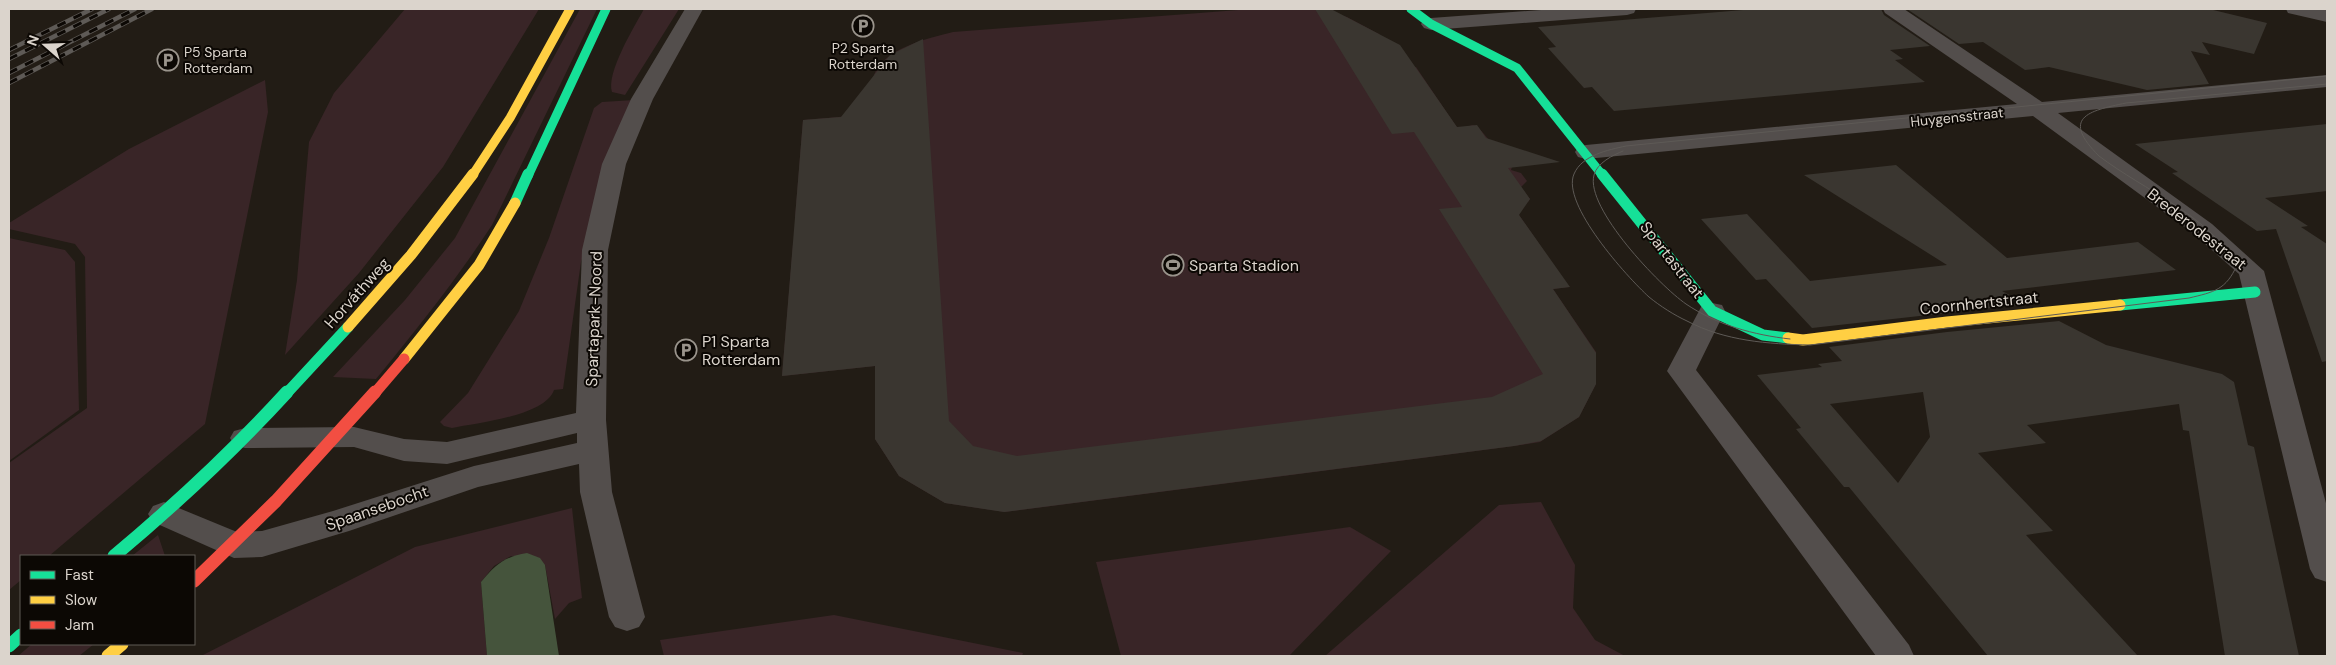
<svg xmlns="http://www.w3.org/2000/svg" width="2336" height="665" viewBox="0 0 2336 665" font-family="'DM Sans',sans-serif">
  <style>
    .green { fill: #392527 }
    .water { fill: #45543c }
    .building { fill: #3a3630; fill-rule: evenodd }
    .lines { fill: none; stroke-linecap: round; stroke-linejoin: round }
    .street { fill: #534e4c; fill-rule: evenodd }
    .fast-far2 { stroke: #16e098; stroke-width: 9 }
    .fast-far1 { stroke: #16e098; stroke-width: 11 }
    .fast { stroke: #16e098; stroke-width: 13 }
    .slow-far2 { stroke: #ffcf43; stroke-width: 9 }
    .slow-far1 { stroke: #ffcf43; stroke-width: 11 }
    .slow { stroke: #ffcf43; stroke-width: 13 }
    .jam-far1 { stroke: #f24e42; stroke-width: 11 }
    .jam { stroke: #f24e42; stroke-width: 13 }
    .tram { stroke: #5e5a56; stroke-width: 1 }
    .rail-casing { stroke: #5e5a56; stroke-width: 4.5 }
    .rail { stroke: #0c0804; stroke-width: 3; stroke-dasharray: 9; stroke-linecap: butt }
    .labels { text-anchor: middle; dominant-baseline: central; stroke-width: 4; stroke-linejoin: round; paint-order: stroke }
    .far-poi-label { font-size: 14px; fill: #dbd4cc; stroke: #0c0804 }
    .far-street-label { font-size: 14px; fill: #dbd4cc; stroke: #0c0804 }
    .street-label { font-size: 16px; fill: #dbd4cc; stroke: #0c0804 }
    .poi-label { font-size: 16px; fill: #dbd4cc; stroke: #0c0804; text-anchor: start }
  </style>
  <rect width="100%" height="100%" fill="#221c15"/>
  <g class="green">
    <polygon points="405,9 539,9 443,167 359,273 285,355 297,280 309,142 334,93"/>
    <path d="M580 9H597L492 225C457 279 417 329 376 379L333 377 405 300 455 238Z"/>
    <path d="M644 9H679L625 95 612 92C606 73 634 27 644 9Z"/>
    <path d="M1251 9H1317L1347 17 1379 34 1403 69 1416 67 1458 129 1473 125 1478 127 1512 167 1511 170 1521 173 1527 181 1521 187 1530 199 1528 202H1510L1569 287 1553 289 1596 352V384L1579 417 1540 442 1514 446 1005 512 945 503 899 476 875 439V366L782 376 793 244H795L797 218H795L803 120 874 114C874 104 871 83 874 75 884 48 929 38 953 32Z"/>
    <polygon points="265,80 268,112 205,424 49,556 21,556 21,580 9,590 9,463 87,408 85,257 75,244 9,229 9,223 129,149"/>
    <path d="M634 100 631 118 581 262 563 389 554 390C545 416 477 423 452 428L444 426 440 422 468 393 519 311 549 238 594 108 602 102Z"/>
    <polygon points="9,238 65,250 75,262 79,410 9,461"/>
    <polygon points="1541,502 1575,565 1573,608 1595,640 1625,656 1325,656 1499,505"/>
    <polygon points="572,508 582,598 569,603 555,619 545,565 511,556 494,566 481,582 487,656 201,656 415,547"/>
    <polygon points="1350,527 1391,551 1289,656 1121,656 1096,562"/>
    <polygon points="158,535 165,556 132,556"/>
    <polygon points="834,615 1023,653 1022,656 664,656 660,640"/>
    <polygon points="32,644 94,644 79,656 18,656"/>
  </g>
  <path class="water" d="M527 553 540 558 545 565 559 656H487L481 582C496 564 504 557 527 553Z"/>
  <g class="building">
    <polygon points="1315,9 1331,9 1400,45 1457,127 1477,125 1486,138 1560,162 1508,168 1530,199 1519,215 1570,287 1553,289 1596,353 1596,384 1579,417 1541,441 1514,446 1004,512 945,503 899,476 875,439 875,366 782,376 803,120 841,117 890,55 923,39 949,421 973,446 1017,456 1492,397 1543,374 1439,209 1462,207 1414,132 1392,134"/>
    <polygon points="1755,9 1881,9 1884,15 1930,46 1890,50 1903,59 1895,60 1925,82 1614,111 1592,87 1584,88 1548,48 1556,47 1538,27"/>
    <polygon points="1907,9 2209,9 2267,23 2254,54 2202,42 2210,55 2191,51 2209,84 2147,90 2049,67 2025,70 1983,42 1959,44"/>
    <polygon points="2327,124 2327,191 2265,198 2308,226 2301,227 2327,244 2327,361 2322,362 2276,229 2257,231 2172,173 2178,172 2135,144"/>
    <polygon points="1896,165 2007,258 2138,242 2176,270 2002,291 2027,304 1812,328 1766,279 1756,280 1701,219 1747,214 1810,281 1947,265 1804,175"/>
    <path d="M2059 321 2106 345 2222 374 2234 382 2248 445 2254 447 2299 656H2225L2189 431 2183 430 2179 404 2027 425 2046 443 1978 453 2053 531 2026 535 2138 656H1988L1849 487H1844L1796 429 1801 428 1757 375 1822 367 1818 364 1842 361 1829 347 1947 332ZM1923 392 1930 437 1898 483 1830 404Z"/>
  </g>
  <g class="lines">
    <g class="street">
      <polygon points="685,9 703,9 653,99 626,164 608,250 606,420 612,492 645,617 639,627 627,631 615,627 609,617 580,492 579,464 478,487 349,531 262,557 234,558 153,522 148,514 153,506 164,502 237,532 262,531 333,511 474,466 577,443 577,433 447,464 404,461 354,447 245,448 234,445 230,438 234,431 245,428 354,427 404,439 447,442 576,413 582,250 602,164 631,99"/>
      <polygon points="1555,9 1636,9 1634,13 1627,15 1431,30 1424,28 1421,24 1424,20 1431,18"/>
      <polygon points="1883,9 1904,9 2042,102 2327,75 2327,87 2058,113 2212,224 2264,271 2327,507 2327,582 2315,578 2310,569 2239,274 2194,234 2033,116 1586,159 1578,157 1575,152 1578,147 1586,145 2017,104 1885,13"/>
      <polygon points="2286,9 2327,10 2327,22 2288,13"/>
      <polygon points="1712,303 1722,305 1725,311 1696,370 1909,645 1914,656 1876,656 1667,371 1699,311 1702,305"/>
    </g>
    <g class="fast-far2">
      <polyline points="1411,9 1431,24 1517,68 1603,176"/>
      <polyline points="528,176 606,9"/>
    </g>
    <g class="fast-far1">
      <polyline points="1602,174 1712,311 1763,335 1788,338"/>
      <polyline points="515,203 528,174"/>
      <polyline points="2120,305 2255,292"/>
      <polyline points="286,394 348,327"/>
    </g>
    <g class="fast">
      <path d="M114 556C175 505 233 451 287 392"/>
      <polyline points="9,646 21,635"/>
    </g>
    <polyline class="slow-far2" points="472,176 510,118 570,9"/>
    <g class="slow-far1">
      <polyline points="348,327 411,255 473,174"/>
      <polyline points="1788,338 1803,340 1947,322 2120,305"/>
      <polyline points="404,359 479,265 515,203"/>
    </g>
    <polyline class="slow" points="108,656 122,644"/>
    <polyline class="jam-far1" points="374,394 404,359"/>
    <polyline class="jam" points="194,581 276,501 375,392"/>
    <g class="tram">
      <path d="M2327 76 1626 146C1608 150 1582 155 1574 174 1561 204 1627 277 1649 297 1660 306 1674 315 1687 321 1725 341 1768 344 1810 345L2189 298C2214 292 2226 290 2237 265 2207 214 2145 191 2099 156 2061 118 2087 111 2126 103L2327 84"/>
      <path d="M1623 151C1613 155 1597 163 1594 175 1585 208 1660 286 1686 304 1717 325 1754 335 1790 339"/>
    </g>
    <g class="rail-casing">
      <g id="rail">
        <polyline points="9,50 92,9"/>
        <polyline points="9,59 109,9"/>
        <polyline points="9,73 135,9"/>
        <polyline points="9,83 152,9"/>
      </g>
    </g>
    <use href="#rail" class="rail"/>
  </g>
  <defs>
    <g id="parking-ring" transform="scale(1.125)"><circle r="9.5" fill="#0c0804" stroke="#9a948c" stroke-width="1.5"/><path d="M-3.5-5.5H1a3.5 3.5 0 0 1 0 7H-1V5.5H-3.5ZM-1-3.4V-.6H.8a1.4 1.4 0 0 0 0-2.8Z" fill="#9a948c"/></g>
    <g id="stadium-ring" transform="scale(1.125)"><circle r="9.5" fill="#0c0804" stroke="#9a948c" stroke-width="1.5"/><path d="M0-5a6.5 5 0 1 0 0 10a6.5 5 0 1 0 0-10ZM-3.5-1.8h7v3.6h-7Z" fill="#9a948c"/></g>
  </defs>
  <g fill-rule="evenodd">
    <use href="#parking-ring" x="863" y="26"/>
    <use href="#parking-ring" x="168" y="60"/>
    <use href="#stadium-ring" x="1173" y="265"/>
    <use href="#parking-ring" x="686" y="350"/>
  </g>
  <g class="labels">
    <g class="far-poi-label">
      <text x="863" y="48">P2 Sparta<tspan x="863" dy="16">Rotterdam</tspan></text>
      <text x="184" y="52" text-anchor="start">P5 Sparta<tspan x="184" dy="16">Rotterdam</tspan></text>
    </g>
    <g class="far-street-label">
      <text transform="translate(1957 117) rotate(-6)">Huygensstraat</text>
    </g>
    <g class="street-label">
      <text transform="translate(2197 229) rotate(38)">Brederodestraat</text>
      <text transform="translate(1672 260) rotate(52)">Spartastraat</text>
      <text transform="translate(357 293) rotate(-48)">Horváthweg</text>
      <text transform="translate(1979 303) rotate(-6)">Coornhertstraat</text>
      <text transform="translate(594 319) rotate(-88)">Spartapark-Noord</text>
      <text transform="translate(377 508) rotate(-19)">Spaansebocht</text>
    </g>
    <g class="poi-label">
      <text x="1189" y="265">Sparta Stadion</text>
      <text x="702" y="341">P1 Sparta<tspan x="702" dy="18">Rotterdam</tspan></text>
    </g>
  </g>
  <rect width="2336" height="665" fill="none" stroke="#dbd4cc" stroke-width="20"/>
  <rect x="20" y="555" width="175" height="90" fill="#0c0804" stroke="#5f5a54"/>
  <rect x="30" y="571" width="25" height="8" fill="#16e098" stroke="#5f5a54"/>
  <text x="65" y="580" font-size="15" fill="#dbd4cc">Fast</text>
  <rect x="30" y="596" width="25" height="8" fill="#ffcf43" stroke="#5f5a54"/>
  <text x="65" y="605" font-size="15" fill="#dbd4cc">Slow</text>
  <rect x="30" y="621" width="25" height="8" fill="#f24e42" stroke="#5f5a54"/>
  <text x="65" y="630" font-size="15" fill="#dbd4cc">Jam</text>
  <g transform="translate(45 45) rotate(290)" stroke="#0c0804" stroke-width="4" paint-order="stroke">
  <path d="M0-4L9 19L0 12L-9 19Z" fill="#dbd4cc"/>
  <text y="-8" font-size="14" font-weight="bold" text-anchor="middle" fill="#dbd4cc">N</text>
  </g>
</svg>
